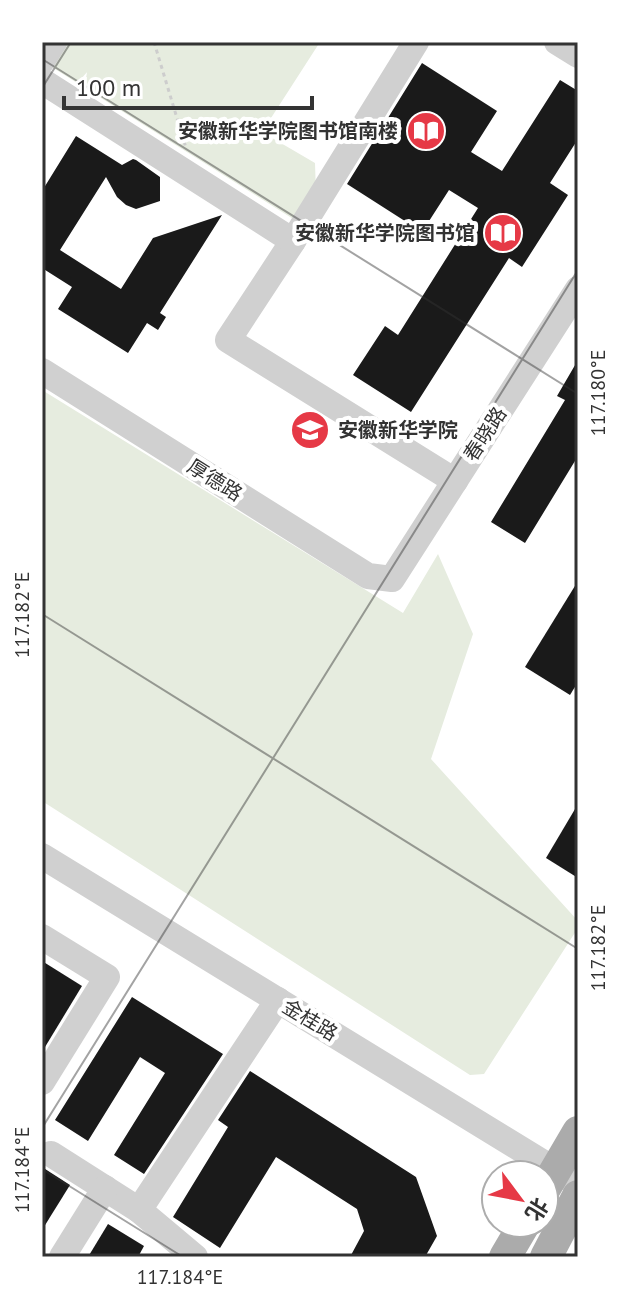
<svg xmlns="http://www.w3.org/2000/svg" width="620" height="1299" viewBox="0 0 620 1299" font-family="'PT Sans','Noto Sans SC',sans-serif">
  <style>
    .green { fill: #e6ecdf }
    .building { fill: #1a1a1a }
    .lines { fill: none; stroke-linecap: round; stroke-linejoin: round }
    .path { stroke: #cdcdcd; stroke-width: 3; stroke-dasharray: 4 4; stroke-linecap: butt }
    .minor { stroke: #d0d0d0; stroke-width: 26 }
    .major { stroke: #ababab; stroke-width: 32 }
    .ticks { fill: none; stroke: #333; stroke-width: 2; stroke-opacity: 0.45 }
    .labels { text-anchor: middle; dominant-baseline: central; stroke-width: 8; stroke-linejoin: round; paint-order: stroke }
    .poi-label { font-size: 20px; font-weight: bold; fill: #333; stroke: #fff; text-anchor: end }
    .street-label { font-size: 20px; fill: #333; stroke: #fff }
    .neatline { fill: none; stroke: #333; stroke-width: 3 }
    .ticks-label { font-size: 20px; text-anchor: middle; fill: #333 }
  </style>
  <rect width="100%" height="100%" fill="#fff"/>
  <g class="green">
    <polygon points="62,42 320,42 262,132 315,163 316,194 298,222 47,64"/>
    <polygon points="42,390 403,613 438,554 473,634 431,759 578,921 578,928 484,1074 470,1075 42,801"/>
  </g>
  <g class="building">
    <polygon points="422,63 497,111 471,152 502,171 560,80 578,91 578,139 550,183 568,195 522,267 509,258 411,412 353,375 385,326 398,335 478,208 449,190 422,232 347,184"/>
    <polygon points="76,136 122,165 133,159 136,160 160,177 160,201 136,209 126,205 117,197 106,177 60,250 121,289 153,238 222,215 160,313 166,317 158,330 147,323 128,353 58,309 72,287 42,268 42,191"/>
    <polygon points="578,360 578,456 525,543 491,522 565,400 557,396"/>
    <polygon points="578,581 578,682 570,695 525,667"/>
    <polygon points="578,804 578,878 546,858"/>
    <polygon points="42,961 82,986 42,1052"/>
    <polygon points="132,997 223,1054 144,1174 114,1155 165,1073 140,1057 88,1141 55,1120"/>
    <polygon points="250,1071 416,1177 437,1236 425,1257 350,1257 364,1231 357,1209 276,1157 220,1248 173,1217 228,1127 218,1120"/>
    <polygon points="42,1167 70,1185 42,1230"/>
    <polygon points="108,1224 144,1246 138,1257 88,1257"/>
  </g>
  <g class="lines">
    <polyline class="path" points="154,42 186,148"/>
    <g class="minor">
      <polyline points="416,42 293,241 228,340 455,481"/>
      <polyline points="557,42 578,55"/>
      <polyline points="42,61 54,42"/>
      <polyline points="42,81 293,241"/>
      <polyline points="42,371 368,576 392,579 578,289"/>
      <polyline points="42,856 578,1184"/>
      <polyline points="42,937 107,977 42,1082"/>
      <polyline points="51,1154 139,1210"/>
      <polyline points="62,1257 105,1188"/>
      <polyline points="195,1257 139,1210 278,1000"/>
    </g>
    <g class="major">
      <polyline points="544,1190 578,1132"/>
      <polyline points="505,1257 525,1223"/>
      <polyline points="546,1257 578,1196"/>
    </g>
  </g>
  <path class="ticks" d="M42 59 578 394M42 88 71 42M42 614 578 949M42 1128 578 270M42 1169 183 1257"/>
  <defs>
    <g id="library-disc" transform="scale(2)"><circle r="9.5" fill="#e63946" stroke="#fff"/><path d="M-6-4Q-3-5.5-.7-3.5V5Q-3 3-6 4ZM6-4Q3-5.5 .7-3.5V5Q3 3 6 4Z" fill="#fff"/></g>
    <g id="university-disc" transform="scale(2)"><circle r="9.5" fill="#e63946" stroke="#fff"/><path d="M0-5L7-2L0 1L-7-2ZM-4 1L0 2.5L4 1V4Q0 6-4 4Z" fill="#fff"/></g>
  </defs>
  <g fill-rule="evenodd">
    <use href="#library-disc" x="426" y="131"/>
    <use href="#library-disc" x="503" y="233"/>
    <use href="#university-disc" x="310" y="430"/>
  </g>
  <g class="labels">
    <g class="poi-label">
      <text x="398" y="131">安徽新华学院图书馆南楼</text>
      <text x="475" y="233">安徽新华学院图书馆</text>
      <text x="338" y="430" text-anchor="start">安徽新华学院</text>
    </g>
    <g class="street-label">
      <text transform="translate(485 434) rotate(-57)">春晓路</text>
      <text transform="translate(215 480) rotate(32)">厚德路</text>
      <text transform="translate(310 1020) rotate(31)">金桂路</text>
    </g>
  </g>
  <rect width="620" height="1299" fill="none" stroke="#ffffff" stroke-width="88"/>
  <g transform="translate(520 1199) rotate(122)"><circle r="38" fill="#ffffff" stroke="#adadad" stroke-width="2"/>
  <path d="M0-6L14 30L0 20L-14 30Z" fill="#e63946"/>
  <text y="-12" font-size="22" font-weight="bold" text-anchor="middle" fill="#333333">北</text>
  </g>
  <path d="M64 96v12h248v-12" fill="none" stroke="#333333" stroke-width="4"/>
  <text x="76" y="96" font-size="24" fill="#333333" stroke="#ffffff" stroke-width="6" paint-order="stroke">100 m</text>
  <rect x="44" y="44" width="532" height="1211" class="neatline"/>
  <g class="ticks-label">
    <text transform="translate(598 393) rotate(-90)" y="7">117.180°E</text>
    <text transform="translate(22 615) rotate(-90)" y="7">117.182°E</text>
    <text transform="translate(598 948) rotate(-90)" y="7">117.182°E</text>
    <text transform="translate(22 1170) rotate(-90)" y="7">117.184°E</text>
    <text x="180" y="1284">117.184°E</text>
  </g>
</svg>
